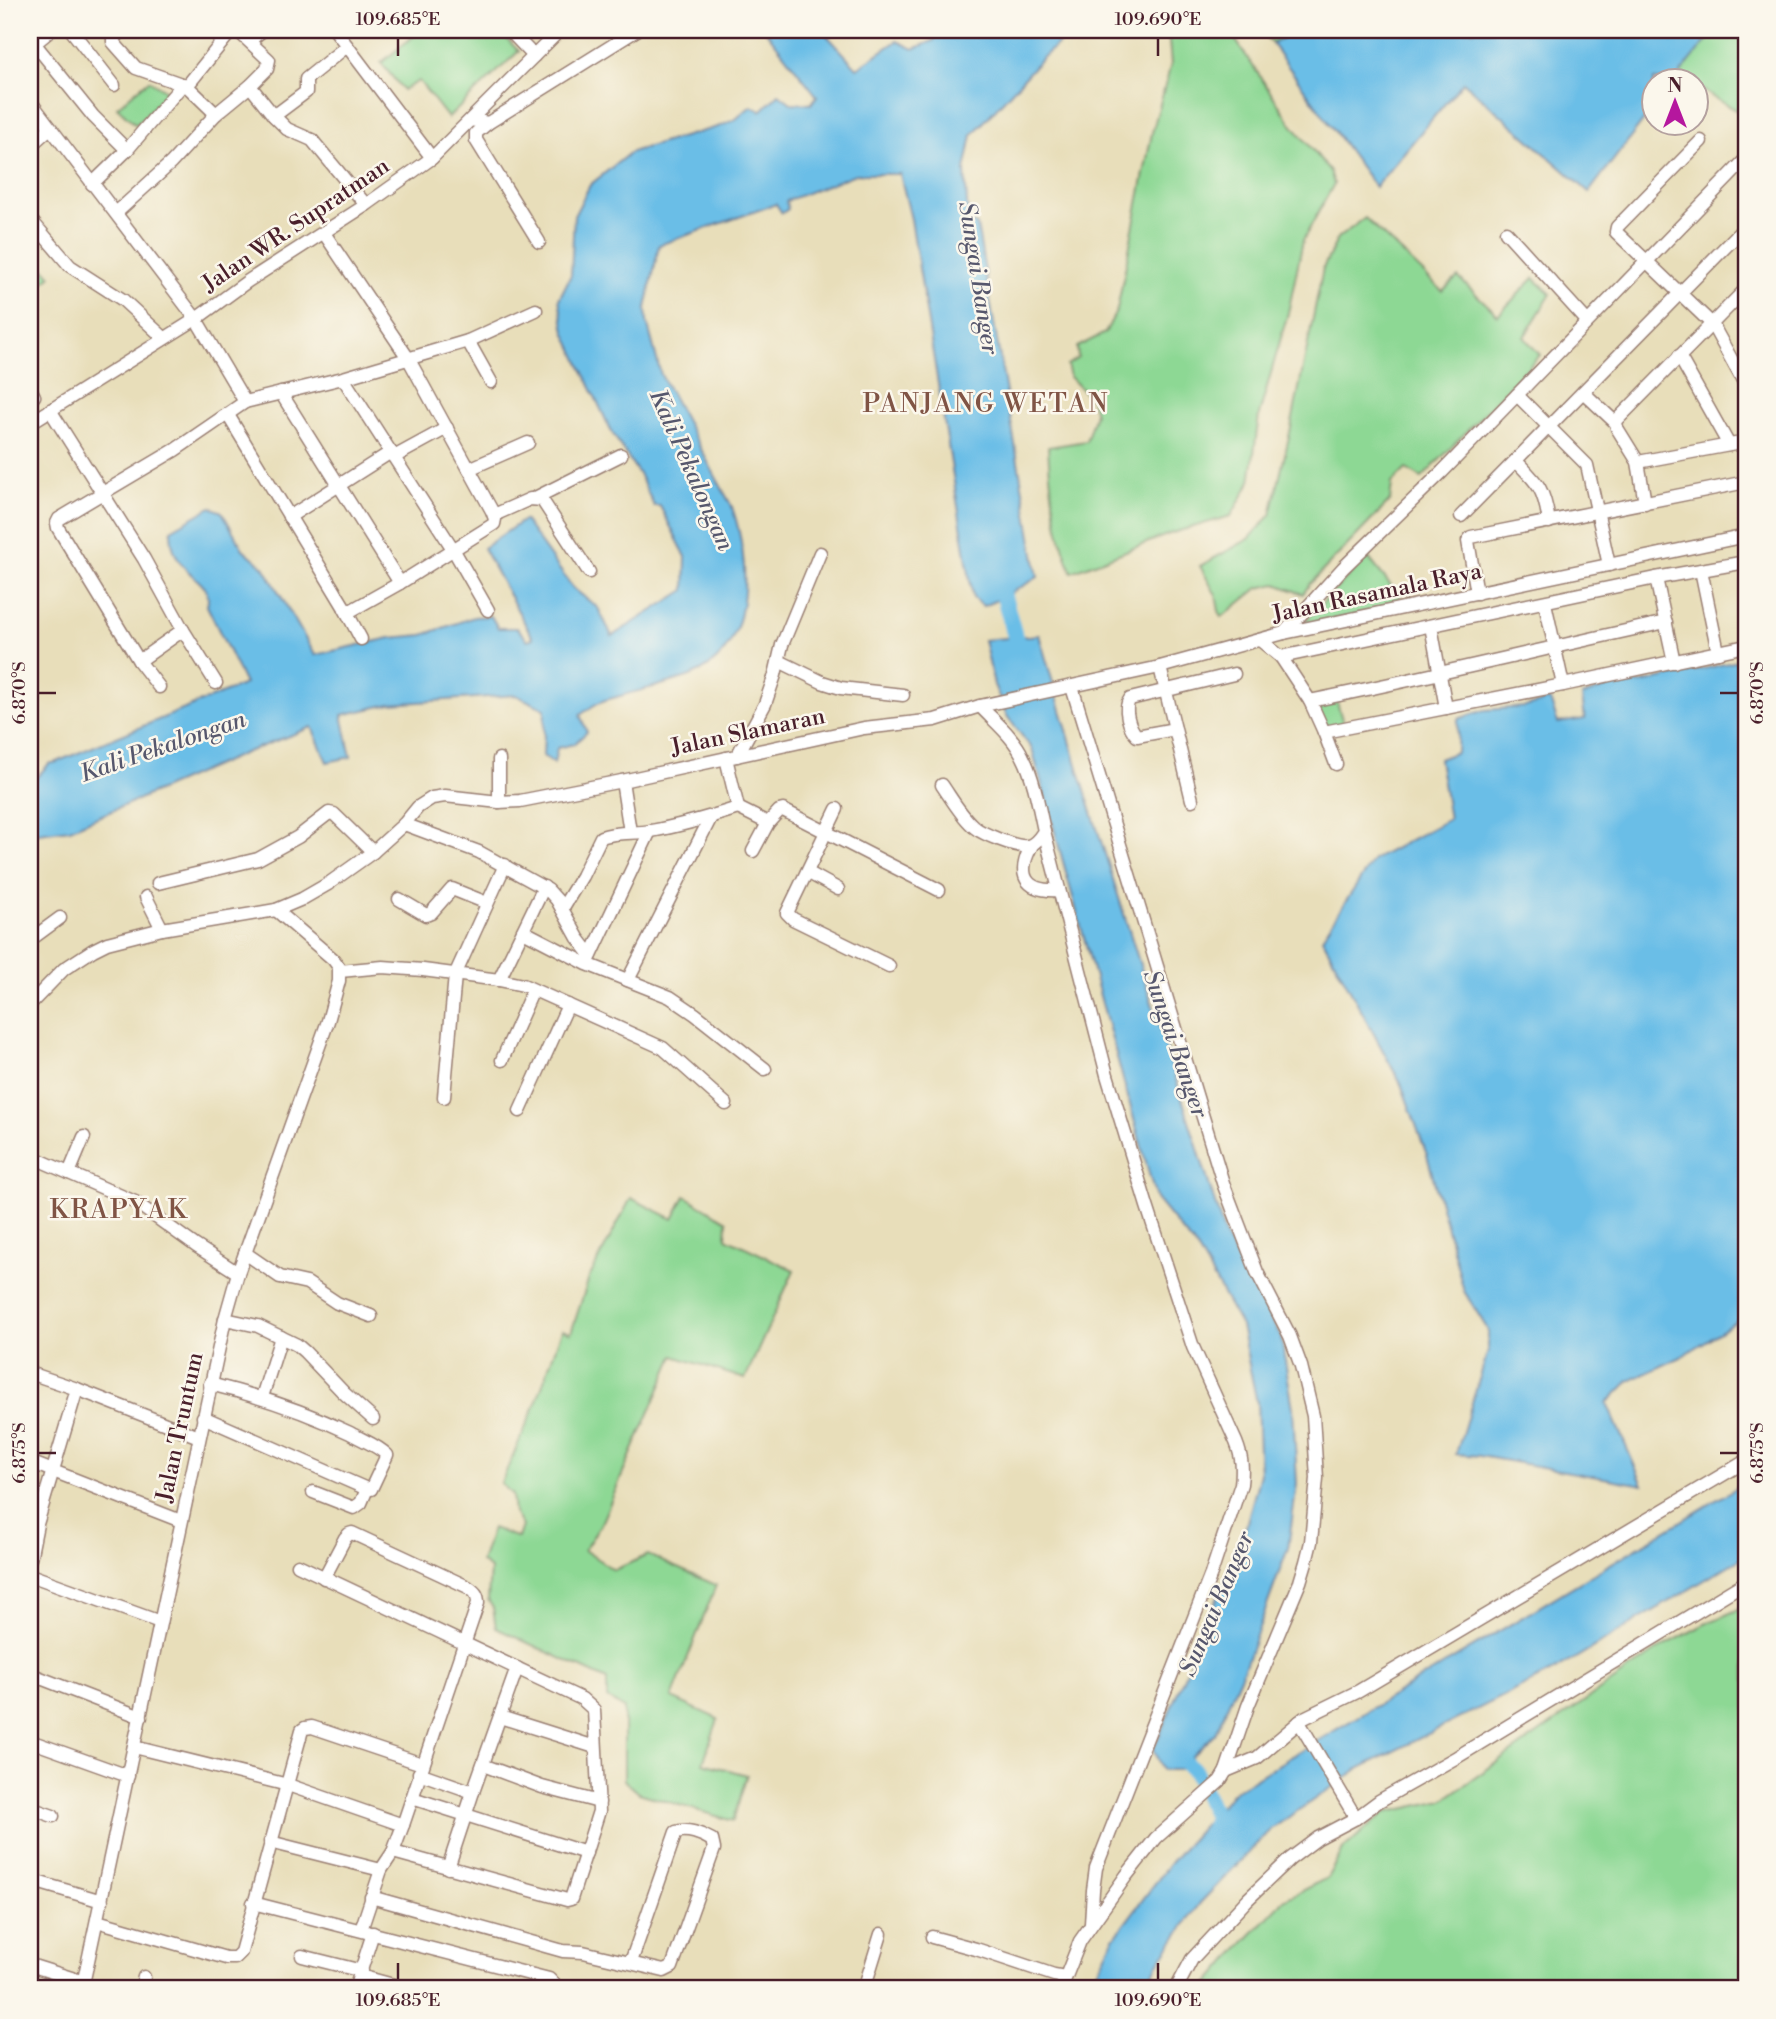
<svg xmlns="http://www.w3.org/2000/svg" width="1776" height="2019" viewBox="0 0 1776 2019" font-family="'Libre Bodoni',serif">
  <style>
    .green { fill: #8dd894; stroke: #6c7c60; stroke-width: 2 }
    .water { fill: #6bbee7; stroke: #5a6e89; stroke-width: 2 }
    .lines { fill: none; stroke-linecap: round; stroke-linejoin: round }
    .river { stroke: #6bbee7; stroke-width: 16 }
    .minor-casing { stroke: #997e72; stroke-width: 15 }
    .minor { stroke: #fff; stroke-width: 12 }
    .ticks { fill: none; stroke: #4a1f2b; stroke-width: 2.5 }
    .labels { text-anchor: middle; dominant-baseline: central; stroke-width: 5; stroke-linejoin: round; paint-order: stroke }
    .street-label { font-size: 23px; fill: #4a1f2b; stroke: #fbf7ec }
    .water-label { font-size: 24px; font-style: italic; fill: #56576d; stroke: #fbf7ec }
    .quarter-label { font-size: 26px; letter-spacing: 2px; fill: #805445; stroke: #fbf7ec }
    .neatline { fill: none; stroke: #4a1f2b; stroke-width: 2.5 }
    .ticks-label { font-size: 18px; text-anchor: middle; fill: #4a1f2b }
  </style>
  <rect width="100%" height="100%" fill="#fbf7ec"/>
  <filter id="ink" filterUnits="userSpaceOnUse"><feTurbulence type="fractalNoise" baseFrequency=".0143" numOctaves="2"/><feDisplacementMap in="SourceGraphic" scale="14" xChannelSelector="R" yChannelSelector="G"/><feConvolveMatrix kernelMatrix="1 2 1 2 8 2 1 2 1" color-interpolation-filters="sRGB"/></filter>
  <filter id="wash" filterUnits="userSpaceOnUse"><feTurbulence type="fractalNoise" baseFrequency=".00686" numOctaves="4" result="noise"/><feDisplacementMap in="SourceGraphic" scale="28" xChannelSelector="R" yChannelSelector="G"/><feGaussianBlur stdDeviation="1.57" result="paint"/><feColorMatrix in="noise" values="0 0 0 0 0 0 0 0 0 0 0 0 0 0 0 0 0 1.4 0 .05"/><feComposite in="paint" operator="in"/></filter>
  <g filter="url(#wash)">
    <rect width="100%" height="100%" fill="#e8deba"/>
    <g class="green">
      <polygon points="421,30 497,30 519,51 448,118 419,81 403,90 381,63"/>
      <path d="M1168 30H1229L1293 126 1330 171 1334 184 1303 240 1288 313 1259 415 1250 483 1231 516 1172 533 1072 572C1056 533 1050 489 1048 447L1086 441 1095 414 1091 399 1070 377 1067 365 1078 358 1077 347 1105 333 1117 310 1152 133 1171 64Z"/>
      <polygon points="1260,30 1290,30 1281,39 1272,44"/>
      <polygon points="1715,30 1746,30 1746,115 1714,98 1696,85 1696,80 1690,80 1680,74"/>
      <polygon points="149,80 168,92 136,125 117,107"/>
      <polygon points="1365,218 1442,291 1458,277 1498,315 1534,278 1551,294 1524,337 1540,355 1422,478 1406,469 1392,483 1390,501 1310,584 1303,594 1276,584 1258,588 1222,617 1219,611 1216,595 1200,566 1249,539 1271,515 1291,428 1323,268 1338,238"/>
      <polygon points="30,252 51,276 30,295"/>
      <polygon points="1367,556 1406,604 1300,627 1305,621"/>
      <polygon points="1336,699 1344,726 1331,729 1322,723 1313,703"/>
      <polygon points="685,1196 727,1221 726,1238 794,1270 745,1379 674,1356 600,1526 584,1550 614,1570 648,1555 716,1585 672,1698 718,1719 703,1763 747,1775 733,1821 639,1793 624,1780 624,1709 607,1698 607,1680 496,1628 493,1608 488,1600 490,1569 481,1562 492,1528 518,1538 522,1526 514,1513 512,1495 501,1483 535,1406 562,1330 571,1333 589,1278 631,1198 673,1219"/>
      <polygon points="1746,1606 1746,1989 1204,1989 1238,1949 1285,1899 1327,1878 1344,1848 1384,1813 1443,1800 1662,1647 1705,1624"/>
    </g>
    <g class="water">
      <path d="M765 30H822L857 68 897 41 914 49 933 41 943 30H1073L1040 60 972 135 965 170 968 221 977 225 1038 577 1004 597 983 606 973 598 911 219 900 174H855L786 201 788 209 782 213 776 204 659 245 646 308 647 322 661 375 732 507C751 562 756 651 690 676 668 684 645 689 623 695 615 698 605 699 598 703 591 707 586 711 580 715L587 732 574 744 557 748 554 763 543 756 545 709 516 695 390 704 342 715 351 757 327 762 312 727 247 752 70 829 30 834V784L50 763H54L245 684 207 606C212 587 198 582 187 570 176 560 171 545 171 530L211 507 222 512 243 549 264 567 315 655 390 638 423 635 474 617 491 616 498 628H517L528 640 533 638 483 548 524 520 573 588 598 608 612 636 685 590 686 557 660 506H654L640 476 611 431 565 332 559 299 571 275 574 216 590 185 631 152 721 126 736 119 751 106 761 111 779 94 791 103 811 104 817 96Z"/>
      <polygon points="1290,30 1715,30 1675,80 1654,80 1653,108 1589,192 1463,82 1375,187 1272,44 1281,39"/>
      <polygon points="1039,635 1078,768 1226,1238 1281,1337 1293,1408 1297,1484 1288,1548 1245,1666 1215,1734 1178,1770 1163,1770 1153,1750 1242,1541 1260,1474 1257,1403 1241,1326 1198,1250 1156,1199 1032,749 1007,716 994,685 984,640"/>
      <polygon points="1746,659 1746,1315 1681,1357 1629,1381 1607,1403 1643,1485 1480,1456 1456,1454 1488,1351 1488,1330 1464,1291 1427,1155 1401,1084 1322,938 1373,860 1449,819 1439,759 1457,752 1458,719 1485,710 1525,707 1550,700 1558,723 1585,719 1582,696 1610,686 1642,683"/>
      <polygon points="1746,1482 1746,1555 1557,1669 1358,1769 1270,1830 1200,1903 1157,1965 1145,1989 1088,1989 1114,1938 1171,1862 1233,1792"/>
    </g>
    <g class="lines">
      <g class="river">
        <polyline points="1001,578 1004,597 1021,658"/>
        <polyline points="1185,1744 1182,1761 1195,1771 1216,1819 1210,1832"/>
      </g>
    </g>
  </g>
  <g filter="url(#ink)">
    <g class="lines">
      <g class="minor-casing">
        <g id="minor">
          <polyline points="71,30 114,85"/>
          <polyline points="124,30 113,38 113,42 136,68 187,86 232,30"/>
          <polyline points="335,30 432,158"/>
          <polyline points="509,30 534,56"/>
          <polyline points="30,38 93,116 127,150"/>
          <polyline points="250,40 263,30"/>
          <polyline points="34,44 51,30"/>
          <polyline points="187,86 216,114"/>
          <polyline points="250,86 274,116 287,129 312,140 366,205"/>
          <polyline points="30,101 196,319 245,402"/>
          <polyline points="274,116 306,92 306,79 347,46"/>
          <polyline points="471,120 488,123 637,30"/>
          <polyline points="488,123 476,133 476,140 539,242"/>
          <polyline points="1701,141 1617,227 1616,232 1712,324 1746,386"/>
          <polyline points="30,146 50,128"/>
          <polyline points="92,184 127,150 183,84"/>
          <polyline points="116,213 171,163 216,114 250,86 267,69 269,60 237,30"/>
          <polyline points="30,219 70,266 123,300 164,338"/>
          <polyline points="1506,232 1587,321"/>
          <polyline points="468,341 491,382"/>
          <polyline points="1679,356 1729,445"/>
          <polyline points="343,378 453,549 488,610"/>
          <polyline points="30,388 34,396 30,401"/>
          <polyline points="1583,392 1616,423"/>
          <polyline points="281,393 400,583"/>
          <polyline points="1517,395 1587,465 1609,565"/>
          <polyline points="50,410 144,559 183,630 216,683"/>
          <polyline points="228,415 346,610 352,610 400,583 494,524 495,519 492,511 408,358 324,233"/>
          <polyline points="30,423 196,319 248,281 366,205 432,158 560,30"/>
          <polyline points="394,457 447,428"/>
          <path d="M1516 461C1539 484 1544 489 1549 522"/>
          <polyline points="1638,462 1746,442"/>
          <polyline points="469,469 528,443"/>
          <polyline points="533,499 621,455"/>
          <polyline points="1645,503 1638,462 1617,428 1616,421 1746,289"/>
          <polyline points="494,515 530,499 542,500 589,572"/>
          <polyline points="1461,516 1746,226"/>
          <polyline points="289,517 391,452"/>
          <polyline points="1701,570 1718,652"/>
          <polyline points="1656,578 1674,662"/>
          <polyline points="1477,593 1468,541 1471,537 1746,482"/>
          <polyline points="1545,603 1563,685"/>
          <polyline points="345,609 361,639"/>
          <polyline points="1431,626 1446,708"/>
          <polyline points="1284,633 1343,568 1442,472 1746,159"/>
          <polyline points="1260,640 1281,657 1656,578 1746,562"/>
          <polyline points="1281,657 1310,701 1324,732 1563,685 1746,646"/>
          <polyline points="139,661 183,630"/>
          <polyline points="779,661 822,682 841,688 903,695"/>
          <path d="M1160 667 1175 729 1137 736C1129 728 1123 708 1130 699L1234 674"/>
          <polyline points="159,687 139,661 58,528 57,523 59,519 175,450 245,402 343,378 468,341 536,310"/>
          <path d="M1310 701C1429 677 1547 648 1666 622"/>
          <polyline points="1175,729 1192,800"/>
          <polyline points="1324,732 1336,764"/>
          <polyline points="737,756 765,704 775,675 782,645 820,553"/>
          <polyline points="622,781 630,832"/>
          <path d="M942 785C951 798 960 814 972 825 979 833 1017 848 1028 846 1036 844 1040 837 1044 831 1039 808 1034 778 1023 757 1014 737 995 722 980 706"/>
          <polyline points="499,802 499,759"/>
          <polyline points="738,808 768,823 779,811 783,810 939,890"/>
          <polyline points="837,809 787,913 793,919 889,966"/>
          <polyline points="404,824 479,852 548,890 557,900 578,938 591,955"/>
          <path d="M1044 831 1107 1075 1147 1206 1193 1347 1236 1442C1242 1457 1243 1468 1241 1484L1211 1574 1096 1868 1093 1890 1091 1924"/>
          <path d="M1032 845C1016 874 1024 892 1059 890"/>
          <polyline points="753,851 768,823"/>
          <polyline points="807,872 838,889"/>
          <polyline points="158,883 258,859 298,837 329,813 334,814 373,852"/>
          <polyline points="146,897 162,929"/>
          <polyline points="399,899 426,915 431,913 452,889 487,903"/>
          <path d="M562 909 582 876 601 837C617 831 635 834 651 831 680 826 710 817 738 808L726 758"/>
          <polyline points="523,931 587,964 670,997 695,1014 765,1069"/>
          <polyline points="30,940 60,918"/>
          <polyline points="589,960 650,831"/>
          <polyline points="340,971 383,967 423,970 499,980 523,985 663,1048 726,1104"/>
          <polyline points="499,980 544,887"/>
          <polyline points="628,980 711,817"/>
          <polyline points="30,1004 64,969 93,950 107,943 162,929 276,910 302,899 328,884 373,852 404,824 418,807 432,798 445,796 499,802 520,801 622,781 864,728 935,720 980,706 1160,667 1284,633 1746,536"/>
          <polyline points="502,1060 533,990"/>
          <polyline points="444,1097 455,975 505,865"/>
          <polyline points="520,1111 568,1005"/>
          <polyline points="30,1156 135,1202 196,1246 238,1273"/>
          <polyline points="69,1173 84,1137"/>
          <polyline points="245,1253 280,1277 307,1283 337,1303 371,1316"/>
          <polyline points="225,1319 258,1326 297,1345 305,1352 344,1393 373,1419"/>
          <polyline points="30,1373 77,1389 199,1437"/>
          <polyline points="262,1397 281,1337"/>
          <path d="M203 1417 367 1489H371L387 1455C377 1445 362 1440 350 1433 304 1411 259 1396 210 1384"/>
          <polyline points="30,1462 181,1521"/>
          <polyline points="313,1492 354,1508 361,1503 367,1489"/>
          <polyline points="30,1559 37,1524 77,1389"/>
          <polyline points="298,1565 582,1699 594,1710 599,1811 571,1899 567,1900 393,1852"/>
          <polyline points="30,1575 160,1622"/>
          <path d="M324 1578 345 1538 349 1534 352 1533 468 1587C475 1592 478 1594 478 1603L403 1825 393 1852 381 1870 361 1930"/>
          <polyline points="30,1674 141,1717"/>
          <polyline points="500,1717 595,1747"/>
          <polyline points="1299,1722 1356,1818 1379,1801 1457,1757 1746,1582"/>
          <polyline points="30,1741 128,1776"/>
          <polyline points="134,1747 288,1785 403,1825"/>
          <polyline points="483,1765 542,1787 599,1802"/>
          <polyline points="1226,1771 1257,1758 1304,1718 1359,1691 1746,1461"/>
          <polyline points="419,1773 473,1792"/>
          <polyline points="412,1798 586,1853"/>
          <polyline points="30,1808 53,1816"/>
          <polyline points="270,1842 381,1870"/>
          <polyline points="448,1868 473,1792 517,1668"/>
          <polyline points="30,1880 102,1901"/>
          <path d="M371 1897 563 1951 583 1952 664 1971 672 1967 714 1849 712 1840C702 1834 687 1828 676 1832L631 1962"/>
          <polyline points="253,1903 549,1979 556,1986 555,1989"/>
          <polyline points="97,1921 226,1958 235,1958 241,1952 302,1730 305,1728 312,1727 422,1764"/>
          <polyline points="932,1937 976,1949 1054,1975 1065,1977"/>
          <polyline points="302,1956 362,1971"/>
          <polyline points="30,1965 84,1982"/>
          <polyline points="360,1976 408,1989"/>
          <polyline points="82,1989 225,1319 238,1273 328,1021 339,981 339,967 333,959 276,910"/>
          <polyline points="141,1989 144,1977"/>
          <polyline points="355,1989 373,1933"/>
          <polyline points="864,1989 881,1934"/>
          <polyline points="1061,1989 1080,1941 1126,1876 1156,1838 1220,1781 1226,1771 1248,1706 1300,1582 1306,1562 1311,1542 1317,1478 1313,1416 1301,1366 1290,1336 1257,1272 1223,1183 1072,687"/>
          <polyline points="1176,1989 1192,1959 1248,1899 1290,1859 1318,1838 1356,1818"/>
        </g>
      </g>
      <use href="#minor" class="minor"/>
    </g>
  </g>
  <path class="ticks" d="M398 38V56M1158 38V56M38 693H56M1720 693H1738M38 1453H56M1720 1453H1738M398 1963V1980M1158 1963V1980"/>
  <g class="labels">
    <g class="street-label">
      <text transform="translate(296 225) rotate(-34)">Jalan WR. Supratman</text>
      <text transform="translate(1377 593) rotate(-12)">Jalan Rasamala Raya</text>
      <text transform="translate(748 732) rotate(-12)">Jalan Slamaran</text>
      <text transform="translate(180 1427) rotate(-78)">Jalan Truntum</text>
    </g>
    <g class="water-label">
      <text transform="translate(978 278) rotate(81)">Sungai Banger</text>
      <text transform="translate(691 470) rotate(66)">Kali Pekalongan</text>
      <text transform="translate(163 747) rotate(-19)">Kali Pekalongan</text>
      <text transform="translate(1175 1044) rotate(71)">Sungai Banger</text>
      <text transform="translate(1217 1604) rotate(-67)">Sungai Banger</text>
    </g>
    <g class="quarter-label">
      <text x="986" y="404">PANJANG WETAN</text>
      <text x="119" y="1210">KRAPYAK</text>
    </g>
  </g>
  <rect width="1776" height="2019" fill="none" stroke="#fbf7ec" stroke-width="77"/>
  <g transform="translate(1675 102)"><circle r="33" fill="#fbf7ec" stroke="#b4a19f" stroke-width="2"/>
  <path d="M0-5L12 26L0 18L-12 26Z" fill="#b5179e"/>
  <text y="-10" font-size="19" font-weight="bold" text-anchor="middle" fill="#4a1f2b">N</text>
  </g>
  <rect x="38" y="38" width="1700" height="1942" class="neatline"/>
  <g class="ticks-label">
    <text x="398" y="25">109.685°E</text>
    <text x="1158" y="25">109.690°E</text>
    <text transform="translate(19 693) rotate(-90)" y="6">6.870°S</text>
    <text transform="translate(1757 693) rotate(-90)" y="6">6.870°S</text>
    <text transform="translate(19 1453) rotate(-90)" y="6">6.875°S</text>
    <text transform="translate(1757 1453) rotate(-90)" y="6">6.875°S</text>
    <text x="398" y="2006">109.685°E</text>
    <text x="1158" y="2006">109.690°E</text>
  </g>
</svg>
